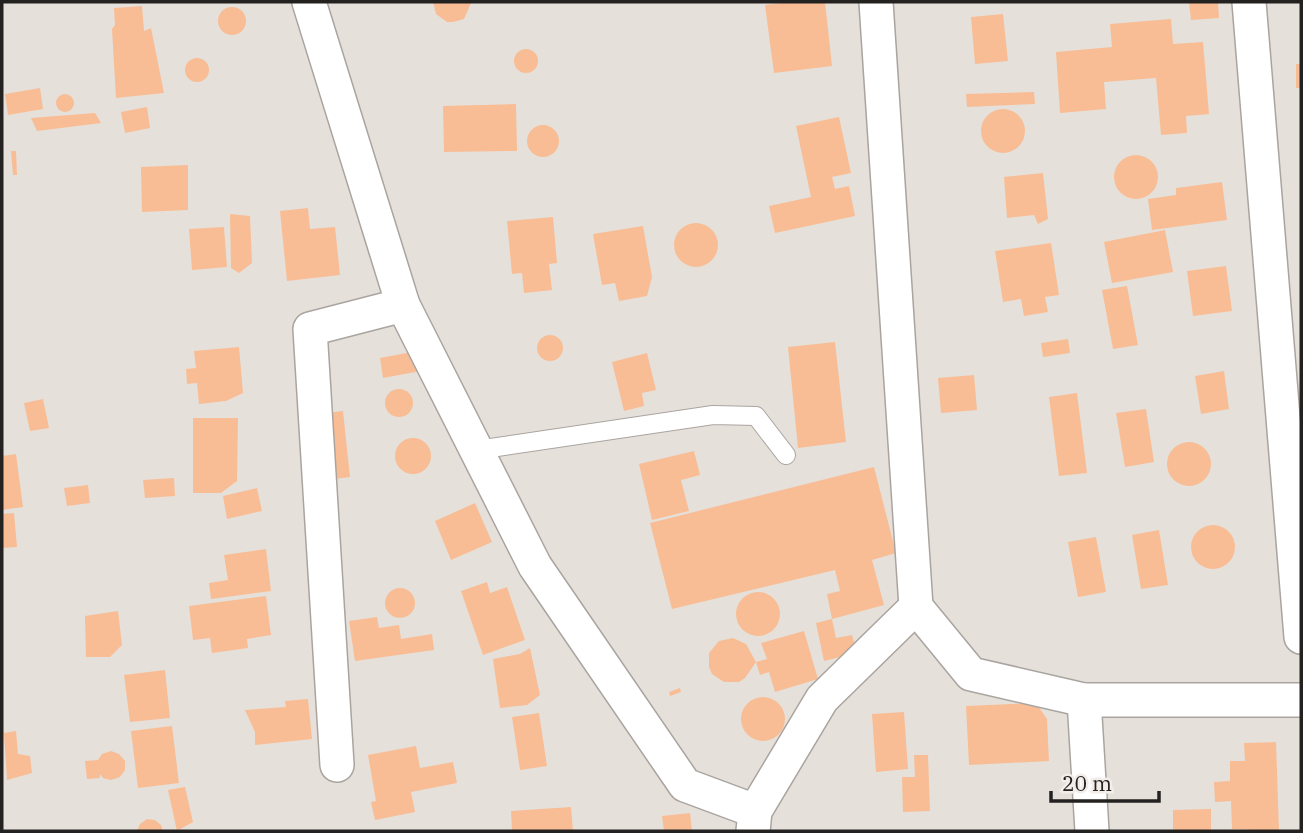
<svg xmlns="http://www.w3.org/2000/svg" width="1303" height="833" viewBox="0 0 1303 833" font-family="'IBM Plex Serif',serif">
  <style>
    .building { fill: #f8bd94 }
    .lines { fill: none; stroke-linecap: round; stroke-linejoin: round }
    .lane-casing { stroke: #aaa4a0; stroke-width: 20 }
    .street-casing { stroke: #aaa4a0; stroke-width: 36 }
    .lane { stroke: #fff; stroke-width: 18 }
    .street { stroke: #fff; stroke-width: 33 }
  </style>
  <rect width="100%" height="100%" fill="#e6e0db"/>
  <g class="building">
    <polygon points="433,2 471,2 471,3 464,19 453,22 447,22 436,14"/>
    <polygon points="789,2 825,2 832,66 774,73 765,5"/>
    <polygon points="1189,2 1218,2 1219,18 1191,20"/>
    <polygon points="142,6 144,31 151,28 164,93 116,98 112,29 115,25 114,8"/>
    <circle cx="232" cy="21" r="14"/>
    <polygon points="1003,14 1008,61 975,64 971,17"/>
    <polygon points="1171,19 1173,44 1203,42 1209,114 1186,116 1187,133 1161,135 1156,78 1104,82 1106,109 1060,113 1056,52 1112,47 1110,24"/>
    <circle cx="526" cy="61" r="12"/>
    <circle cx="197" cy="70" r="12"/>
    <rect x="1296" y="64" width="5" height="24"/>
    <polygon points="40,88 43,109 8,115 5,94"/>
    <polygon points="1034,92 1035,104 967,107 966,94"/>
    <circle cx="65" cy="103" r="9"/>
    <polygon points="516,104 517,151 444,152 443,106"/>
    <polygon points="147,107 150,128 125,133 121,112"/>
    <circle cx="1003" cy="131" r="22"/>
    <polygon points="95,113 101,123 37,131 31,118"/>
    <polygon points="839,117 851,173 832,177 835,189 849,186 855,216 775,233 769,206 811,197 796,126"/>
    <circle cx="543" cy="141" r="16"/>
    <polygon points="11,151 16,151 17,175 13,175"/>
    <circle cx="1136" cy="177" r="22"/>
    <polygon points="188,165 188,210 142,212 141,167"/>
    <polygon points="1043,173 1048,219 1038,224 1034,215 1007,218 1004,177"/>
    <polygon points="1222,182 1227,220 1152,230 1148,199 1176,195 1176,188"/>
    <polygon points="308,208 310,229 335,227 340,275 287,281 280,211"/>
    <polygon points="230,214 250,216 252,263 239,273 231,268"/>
    <polygon points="553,217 557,263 549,264 552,290 524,293 522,273 512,274 507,221"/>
    <circle cx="696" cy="245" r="22"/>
    <polygon points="643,226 652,277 647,296 619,301 615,283 602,285 593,234"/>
    <polygon points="224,227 227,267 192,270 189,229"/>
    <polygon points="1165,230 1173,272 1112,283 1104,242"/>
    <polygon points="1051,243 1059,295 1045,297 1048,312 1024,316 1021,299 1003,302 995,251"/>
    <polygon points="1226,266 1232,311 1193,316 1187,271"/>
    <polygon points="1127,286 1138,345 1113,349 1102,290"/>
    <circle cx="550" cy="348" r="13"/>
    <polygon points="1068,339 1070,353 1043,357 1041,343"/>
    <polygon points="835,342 846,442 798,448 788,347"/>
    <polygon points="239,347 243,393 226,401 199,404 197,383 187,384 186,369 196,368 194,351"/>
    <polygon points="417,351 421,371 383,378 380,358"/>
    <polygon points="647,353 656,390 642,393 644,406 624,411 612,362"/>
    <polygon points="1224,371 1229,409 1201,414 1195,376"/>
    <polygon points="974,375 977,410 941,413 938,378"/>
    <circle cx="399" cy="403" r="14"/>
    <polygon points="1077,393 1087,473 1059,476 1049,397"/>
    <polygon points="43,399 49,428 30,431 24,403"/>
    <polygon points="1146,409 1154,462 1125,467 1116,413"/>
    <polygon points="343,411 350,477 335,479 327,413"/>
    <polygon points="193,418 238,418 237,481 221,493 193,493"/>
    <circle cx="413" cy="456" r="18"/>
    <circle cx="1189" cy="464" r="22"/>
    <polygon points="694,451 700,475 681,480 689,511 652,520 639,464"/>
    <polygon points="16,454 23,507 2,510 2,456"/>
    <polygon points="874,467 896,553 872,560 884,605 832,619 827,594 840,591 835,570 672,609 650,523"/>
    <polygon points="174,478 175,496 145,498 143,480"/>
    <polygon points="88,485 90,503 67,506 64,488"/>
    <polygon points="257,488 262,511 227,519 223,496"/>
    <polygon points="475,503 492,542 451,560 435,521"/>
    <polygon points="14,513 17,547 2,548 2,514"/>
    <circle cx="1213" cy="547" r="22"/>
    <polygon points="1159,530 1168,585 1141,589 1132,535"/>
    <polygon points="1096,537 1106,592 1078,597 1068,542"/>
    <polygon points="266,549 271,591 211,599 209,583 228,580 224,555"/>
    <polygon points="487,582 490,593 507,587 525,640 483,655 461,591"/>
    <circle cx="400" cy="603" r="15"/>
    <circle cx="758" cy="614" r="22"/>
    <polygon points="266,596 271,635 247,639 248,648 212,653 210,638 193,640 189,606"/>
    <polygon points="118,611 122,645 110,657 86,657 85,616"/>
    <polygon points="377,617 379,628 399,625 401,639 432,634 434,650 355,661 349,621"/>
    <polygon points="832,619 836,638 852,635 857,653 824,661 816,623"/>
    <polygon points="804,631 818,679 775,692 769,672 760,675 756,662 767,659 761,643"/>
    <polygon points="733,638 746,644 756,662 745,678 739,682 724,682 712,674 709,667 709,653 719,641"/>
    <polygon points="530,648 540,695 527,705 500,708 493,659 520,654"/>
    <polygon points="165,670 170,718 130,722 124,675"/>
    <polygon points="680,688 681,692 670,696 669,692"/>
    <circle cx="763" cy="719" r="22"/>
    <polygon points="308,699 312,739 255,745 255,732 245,710 286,707 285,701"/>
    <polygon points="1036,703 1047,719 1049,761 969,765 966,706"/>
    <polygon points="904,712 908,769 876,772 872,714"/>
    <polygon points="539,713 547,766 520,770 512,717"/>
    <polygon points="172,726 179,783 138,788 131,731"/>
    <polygon points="16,731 18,754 30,756 32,773 7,780 4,733"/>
    <polygon points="1276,742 1279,831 1232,829 1231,801 1215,802 1214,782 1230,781 1230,761 1245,761 1244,743"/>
    <polygon points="416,746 420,768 453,762 457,783 411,792 415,812 375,820 371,802 376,801 368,755"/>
    <polygon points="111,751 119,754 125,761 125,770 120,777 111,780 103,778 100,774 100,778 87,779 85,761 98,760 102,754"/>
    <polygon points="914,755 928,755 930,811 903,812 902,777 915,777"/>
    <polygon points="185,787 193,822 177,831 168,790"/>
    <polygon points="571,807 573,831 512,831 511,811"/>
    <polygon points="1211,809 1211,831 1173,831 1173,810"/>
    <polygon points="690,813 692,831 664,831 662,816"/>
    <polygon points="147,819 155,820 161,825 163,831 137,831 140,824"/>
  </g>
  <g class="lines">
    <g class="lane-casing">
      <polyline id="lane" points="477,450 713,415 756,416 786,455"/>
    </g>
    <g class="street-casing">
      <g id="street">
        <polyline points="309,2 403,305 535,566 685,785 755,811"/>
        <polyline points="1249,2 1301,637"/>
        <polyline points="916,607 971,674 1084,700 1301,700"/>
        <polyline points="1084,700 1092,831"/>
        <polyline points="337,765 310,329 403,305"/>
        <polyline points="753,831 755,811 822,699 916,607 876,2"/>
      </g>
    </g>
    <use href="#lane" class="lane"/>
    <use href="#street" class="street"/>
  </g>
  <rect width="1303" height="833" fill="none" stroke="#242220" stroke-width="7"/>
  <path d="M1051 791v10h108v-10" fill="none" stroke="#242220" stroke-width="3.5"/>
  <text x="1062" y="791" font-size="21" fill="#242220" stroke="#f3ede9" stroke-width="5" paint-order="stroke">20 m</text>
</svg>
